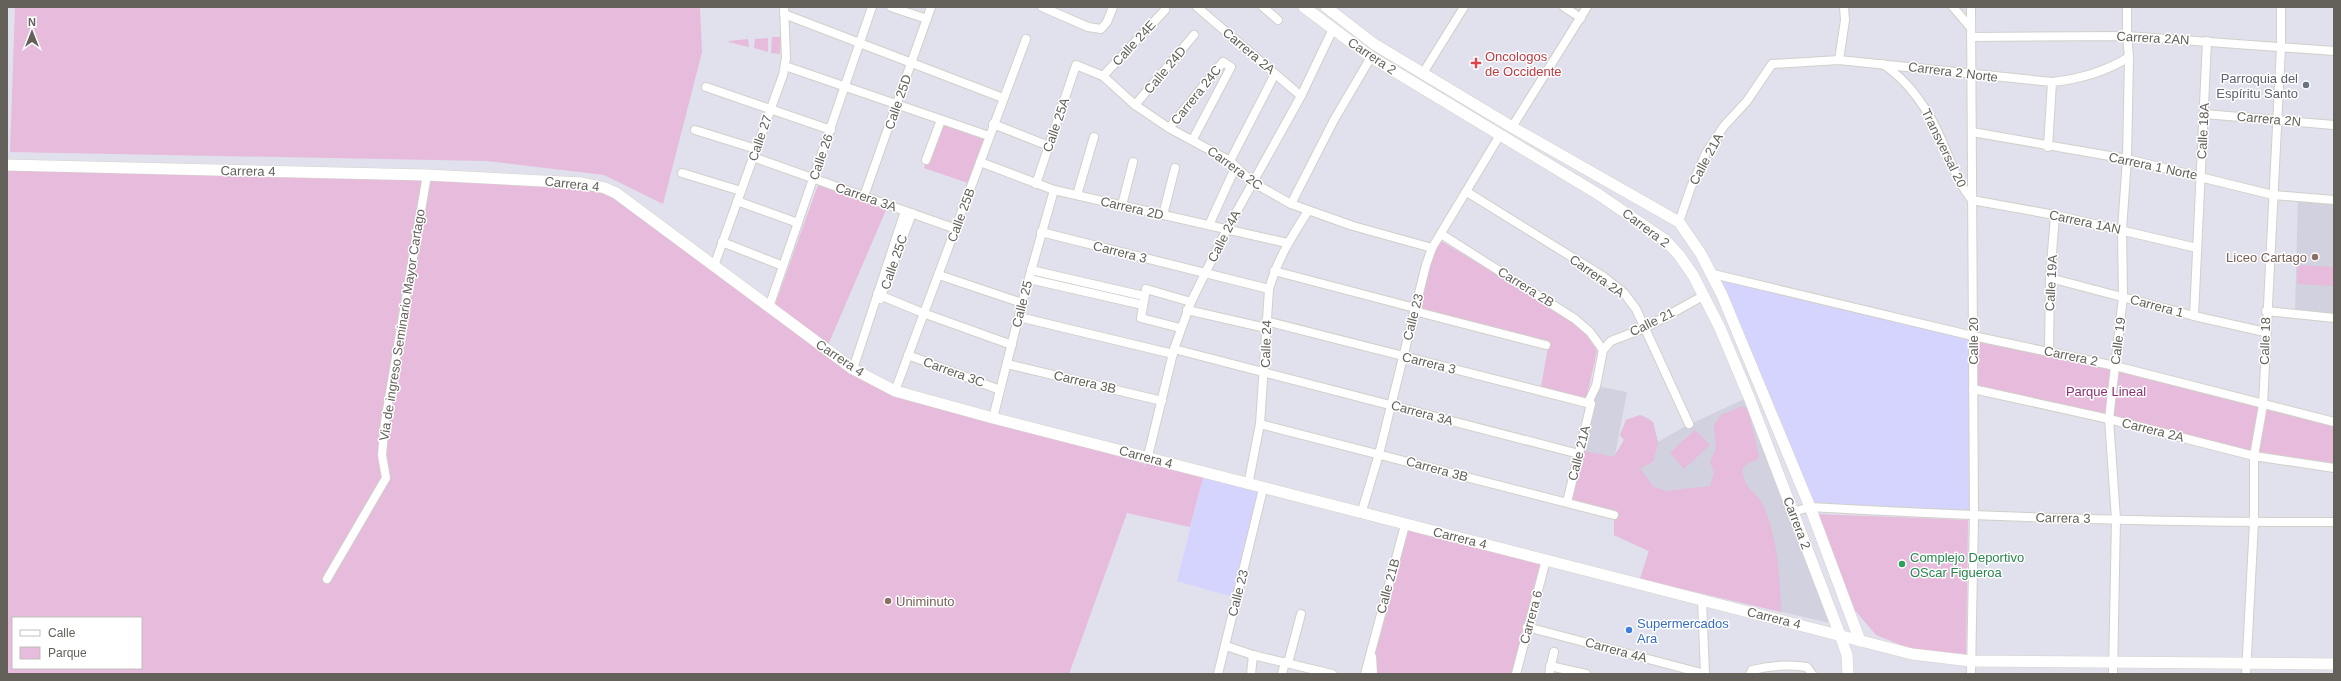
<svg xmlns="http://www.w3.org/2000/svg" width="2341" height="681" viewBox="0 0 2341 681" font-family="Helvetica,sans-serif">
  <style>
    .commercial { fill: #d4d4ff }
    .education { fill: #d1d1df }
    .green { fill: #e6bbdc; fill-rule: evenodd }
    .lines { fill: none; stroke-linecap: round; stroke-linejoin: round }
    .minor-casing { stroke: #d1d0c9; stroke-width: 10 }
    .secondary-casing { stroke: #d5d4cb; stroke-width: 12 }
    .minor { stroke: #fff; stroke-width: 8 }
    .secondary { stroke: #fff; stroke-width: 11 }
    .health-dot { fill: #e0444e; stroke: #fff; stroke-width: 1.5 }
    .worship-dot { fill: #6b7280; stroke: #fff; stroke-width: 1.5 }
    .education-dot { fill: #8d6e63; stroke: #fff; stroke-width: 1.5 }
    .leisure-dot { fill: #2e9e5b; stroke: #fff; stroke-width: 1.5 }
    .shop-dot { fill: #3f7fe0; stroke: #fff; stroke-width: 1.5 }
    .labels { text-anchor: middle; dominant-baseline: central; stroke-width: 3; stroke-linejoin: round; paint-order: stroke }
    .street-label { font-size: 13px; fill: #626059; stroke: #fff }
    .health-label { font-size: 13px; fill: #be3a42; stroke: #fff; text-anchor: start }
    .worship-label { font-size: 13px; fill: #5b616d; stroke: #fff; text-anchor: end }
    .education-label { font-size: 13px; fill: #785e54; stroke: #fff; text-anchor: end }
    .park-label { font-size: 13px; fill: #893170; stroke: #fff }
    .leisure-label { font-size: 13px; fill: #27864d; stroke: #fff; text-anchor: start }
    .shop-label { font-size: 13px; fill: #366cbe; stroke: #fff; text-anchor: start }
  </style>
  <rect width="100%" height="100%" fill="#e1e0ed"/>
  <g class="commercial">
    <polygon points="1713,274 1973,336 1974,516 1810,507"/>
    <polygon points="1204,474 1259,488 1233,597 1177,581"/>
  </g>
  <g class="education">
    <polygon points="2298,197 2334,200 2334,318 2295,313"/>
    <polygon points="1596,386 1627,392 1615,455 1624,440 1620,435 1626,420 1640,415 1648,418 1653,422 1658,442 1684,427 1749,397 1830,623 1640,579 1649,551 1614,535 1614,512 1584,451"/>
  </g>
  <g class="green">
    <polygon points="15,7 700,7 702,52 663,204 604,175 487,161 10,152"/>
    <polygon points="772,37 781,37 780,54 771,53"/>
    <polygon points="768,38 768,52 754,48 755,39"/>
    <polygon points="748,39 749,47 728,42 729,41"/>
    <polygon points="942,122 985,138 968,183 924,168"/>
    <path d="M7 165 500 179 616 193 716 269 895 391 1138 462 1145 464 1141 474 1148 459 1204 474 1190 527 1127 513 1069 674H7ZM13 618H141V668H13Z"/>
    <polygon points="818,185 886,210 828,345 775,305"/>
    <polygon points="1441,241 1556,310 1585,332 1597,351 1586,400 1541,387 1549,342 1419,308 1431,259"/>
    <polygon points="2298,265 2334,267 2333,286 2297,284"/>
    <polygon points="1973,336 2334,422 2334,468 2254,456 1973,389"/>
    <path d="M1741 407H1746L1749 414 1759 456 1756 461 1750 462 1742 468C1745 493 1756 489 1764 507 1778 540 1780 577 1781 612L1640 579 1649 551 1614 535V512L1569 500 1584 451 1614 457 1624 440 1620 435 1626 420 1640 415 1653 422 1658 443 1653 462 1640 468 1653 486 1666 491 1710 486 1714 473 1710 462 1716 449 1714 425 1721 415Z"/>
    <polygon points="1695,430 1710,445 1684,469 1670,453"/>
    <polygon points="1817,514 1968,520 1966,654 1911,649 1876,635 1854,609"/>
    <polygon points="1405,525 1546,560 1516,674 1373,674 1372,648"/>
  </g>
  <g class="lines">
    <g class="minor-casing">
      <g id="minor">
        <polyline points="891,7 927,19"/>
        <polyline points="1042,7 1088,27 1101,29 1107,22 1113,7"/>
        <polyline points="1197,7 1301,96"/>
        <polyline points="1263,7 1278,20"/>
        <polyline points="1564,7 1581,18"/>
        <polyline points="1953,7 1971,28"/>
        <polyline points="1971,7 1974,516 1971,674"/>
        <polyline points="784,14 1003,98"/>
        <polyline points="1971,37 2127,36 2334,51"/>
        <polyline points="1839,60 1845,20 1844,7"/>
        <path d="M1883 64C1911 83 1931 114 1944 146 1954 169 1956 179 1972 200"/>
        <polyline points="785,66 989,136"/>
        <polyline points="1423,73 1464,7"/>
        <polyline points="1103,76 1165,10"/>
        <polyline points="706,87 831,130"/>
        <polyline points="1135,105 1194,35"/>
        <polyline points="2204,114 2334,125"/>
        <polyline points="993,124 1049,146"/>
        <polyline points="1512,127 1587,7"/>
        <polyline points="1169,128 1223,62 1231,67 1193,139"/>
        <polyline points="695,130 756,149"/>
        <polyline points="1972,132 2127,159 2273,195 2334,200"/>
        <polyline points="2048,147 2052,82"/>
        <polyline points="753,157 956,229"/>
        <polyline points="926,160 941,120"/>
        <polyline points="1230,161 1275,74"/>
        <polyline points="980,162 1054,190 1287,243"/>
        <polyline points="682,173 741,191"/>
        <polyline points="1036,184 1076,65 1103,76 1135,105 1169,128 1230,161 1252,182 1291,204 1353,226 1432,248"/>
        <polyline points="1467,192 1604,277 1624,293 1636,309 1689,424"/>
        <polyline points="1077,195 1094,137"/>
        <polyline points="864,196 931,7"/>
        <polyline points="1972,200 2055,215 2197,248"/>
        <polyline points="737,201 798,223"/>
        <polyline points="1291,204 1334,120 1371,57"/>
        <polyline points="1122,205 1133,162"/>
        <polyline points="1163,215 1175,168"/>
        <path d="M1679 222 1691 187 1706 153 1724 126 1747 101 1772 64 1839 60 2052 82C2081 79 2105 72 2129 57"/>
        <polyline points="1209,225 1235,168"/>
        <polyline points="1041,232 1269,289"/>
        <polyline points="1441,234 1575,319 1590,332 1603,350"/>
        <polyline points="722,242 783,266"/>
        <polyline points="714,266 783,75 786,58 784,7"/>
        <polyline points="1031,270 1144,296"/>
        <polyline points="1274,271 1415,308"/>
        <polyline points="1713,274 1973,336 2115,366 2334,422"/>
        <polyline points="939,275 1022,303"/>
        <polyline points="2050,278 2194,316 2265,332"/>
        <polyline points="1029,279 1143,305"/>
        <polyline points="877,294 923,313 1012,345"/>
        <polyline points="880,299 912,213"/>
        <polyline points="769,307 872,7"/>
        <polyline points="1187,310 1266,328"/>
        <polyline points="1414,311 1546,345"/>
        <polyline points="2266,311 2334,318"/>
        <polyline points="2194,316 2207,41"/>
        <polyline points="1019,317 1173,354"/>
        <polyline points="1266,321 1591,404 1567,502"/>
        <polyline points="1180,328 1141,318 1146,289 1191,302"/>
        <polyline points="1174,349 1579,454"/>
        <polyline points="2049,352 2050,278 2055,215"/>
        <polyline points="908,355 1000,390"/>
        <polyline points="1007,364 1162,401"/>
        <polyline points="853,369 905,211"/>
        <polyline points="1973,389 2109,419 2254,456 2334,468"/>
        <polyline points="895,391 1026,39"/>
        <polyline points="1588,403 1596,386 1603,350 1611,341 1645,328 1703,296"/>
        <polyline points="993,418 1022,303 1054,190"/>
        <polyline points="1260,424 1614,515"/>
        <polyline points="1148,456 1174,349 1191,302 1227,229 1301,96 1333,29"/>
        <path d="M1248 485 1260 424 1269 289C1277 260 1292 236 1308 211"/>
        <path d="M1793 512 1810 507C1985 517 2159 523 2334 522"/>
        <polyline points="1361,514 1379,454 1426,265 1432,248 1500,135"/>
        <polyline points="327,579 386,478 382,455 385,422 427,175"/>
        <polyline points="1702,600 1705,674"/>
        <polyline points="1527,627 1705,674"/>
        <polyline points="1226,646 1253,655 1332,674"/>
        <polyline points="1372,657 1373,674"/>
        <polyline points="1288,663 1301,614"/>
        <polyline points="1550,666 1586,674"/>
        <polyline points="1218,674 1263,489"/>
        <polyline points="1251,674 1253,655"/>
        <polyline points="1282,674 1285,662"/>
        <polyline points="1365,674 1405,525"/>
        <polyline points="1516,674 1546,560"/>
        <polyline points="1549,674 1554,652"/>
        <path d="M1750 674 1752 670C1769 666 1790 664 1807 667L1812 674"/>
        <polyline points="2113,674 2116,519 2109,419 2123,297 2122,230 2127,159 2129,57 2127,36 2127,7"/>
        <polyline points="2246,674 2254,522 2254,456 2263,405 2281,47 2281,7"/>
      </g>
    </g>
    <g class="secondary-casing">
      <g id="secondary">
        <polyline points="1304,7 1371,57 1598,194 1665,240 1679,255 1693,275 1720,328 1749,397 1840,635 1847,655 1848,674"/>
        <polyline points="1326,7 1374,44 1512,127 1679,222 1701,254 1722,295 1810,507 1860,641"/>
        <polyline points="7,165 427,175 582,183 605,188 616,193 853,369 895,391 993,418 1912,654 1971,661 2334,664"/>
      </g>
    </g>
    <use href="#minor" class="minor"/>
    <use href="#secondary" class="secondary"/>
  </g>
  <path class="health-dot" d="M1474 57h4v4h4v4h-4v4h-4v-4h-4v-4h4z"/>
  <circle class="worship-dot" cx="2306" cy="85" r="4"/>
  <g class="education-dot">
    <circle cx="2315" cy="257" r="4"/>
    <circle cx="888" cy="601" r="4"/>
  </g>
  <circle class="leisure-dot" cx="1902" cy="564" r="4"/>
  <circle class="shop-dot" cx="1629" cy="630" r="4"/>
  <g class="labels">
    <g class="street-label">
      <text transform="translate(2153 38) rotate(3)">Carrera 2AN</text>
      <text transform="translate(1134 43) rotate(-47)">Calle 24E</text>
      <text transform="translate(1249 51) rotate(40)">Carrera 2A</text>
      <text transform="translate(1372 56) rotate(34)">Carrera 2</text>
      <text transform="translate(1165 70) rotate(-50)">Calle 24D</text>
      <text transform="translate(1953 72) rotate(7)">Carrera 2 Norte</text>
      <text transform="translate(1196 95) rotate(-51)">Carrera 24C</text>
      <text transform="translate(898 102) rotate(-71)">Calle 25D</text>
      <text transform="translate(2269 119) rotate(5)">Carrera 2N</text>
      <text transform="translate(1056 125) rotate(-71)">Calle 25A</text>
      <text transform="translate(2203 131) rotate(-87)">Calle 18A</text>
      <text transform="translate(760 138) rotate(-71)">Calle 27</text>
      <text transform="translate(1944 148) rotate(64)">Transversal 20</text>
      <text transform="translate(821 157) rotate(-71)">Calle 26</text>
      <text transform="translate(1706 159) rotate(-62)">Calle 21A</text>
      <text transform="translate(2153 166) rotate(12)">Carrera 1 Norte</text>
      <text transform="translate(1235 168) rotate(36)">Carrera 2C</text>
      <text transform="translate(248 171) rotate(1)">Carrera 4</text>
      <text transform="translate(572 184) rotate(6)">Carrera 4</text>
      <text transform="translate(866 197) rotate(19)">Carrera 3A</text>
      <text transform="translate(1132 208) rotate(13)">Carrera 2D</text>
      <text transform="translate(961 215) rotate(-70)">Calle 25B</text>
      <text transform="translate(2085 222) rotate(12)">Carrera 1AN</text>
      <text transform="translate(1646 228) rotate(37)">Carrera 2</text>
      <text transform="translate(1224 236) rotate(-63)">Calle 24A</text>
      <text transform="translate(1120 252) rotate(14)">Carrera 3</text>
      <text transform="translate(894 262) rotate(-71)">Calle 25C</text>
      <text transform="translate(1597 276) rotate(35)">Carrera 2A</text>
      <text transform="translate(2051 283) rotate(-87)">Calle 19A</text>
      <text transform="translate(1526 287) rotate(32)">Carrera 2B</text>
      <text transform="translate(1022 304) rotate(-76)">Calle 25</text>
      <text transform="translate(2157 306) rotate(15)">Carrera 1</text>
      <text transform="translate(1413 317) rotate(-76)">Calle 23</text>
      <text transform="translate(1652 322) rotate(-26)">Calle 21</text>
      <text transform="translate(402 325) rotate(-81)">Via de ingreso Seminario Mayor Cartago</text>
      <text transform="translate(1973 341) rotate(-90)">Calle 20</text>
      <text transform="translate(2118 341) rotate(-83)">Calle 19</text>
      <text transform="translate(2265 341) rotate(-88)">Calle 18</text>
      <text transform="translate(1266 344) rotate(-88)">Calle 24</text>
      <text transform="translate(2071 356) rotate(12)">Carrera 2</text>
      <text transform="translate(840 358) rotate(34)">Carrera 4</text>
      <text transform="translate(1429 363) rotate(14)">Carrera 3</text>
      <text transform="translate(954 372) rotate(20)">Carrera 3C</text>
      <text transform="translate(1085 382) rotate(13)">Carrera 3B</text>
      <text transform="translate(1422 413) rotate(15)">Carrera 3A</text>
      <text transform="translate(2153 430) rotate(14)">Carrera 2A</text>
      <text transform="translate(1579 453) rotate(-76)">Calle 21A</text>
      <text transform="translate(1146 457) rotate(15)">Carrera 4</text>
      <text transform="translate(1437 469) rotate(15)">Carrera 3B</text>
      <text transform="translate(2063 518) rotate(1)">Carrera 3</text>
      <text transform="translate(1797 523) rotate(69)">Carrera 2</text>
      <text transform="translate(1460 538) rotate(14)">Carrera 4</text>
      <text transform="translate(1388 586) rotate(-75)">Calle 21B</text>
      <text transform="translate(1238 593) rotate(-76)">Calle 23</text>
      <text transform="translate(1531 617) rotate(-75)">Carrera 6</text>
      <text transform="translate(1774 618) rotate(14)">Carrera 4</text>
      <text transform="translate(1616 650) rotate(15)">Carrera 4A</text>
    </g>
    <g class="health-label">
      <text x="1485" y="56">Oncologos<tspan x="1485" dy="15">de Occidente</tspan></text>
    </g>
    <g class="worship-label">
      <text x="2298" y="78">Parroquia del<tspan x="2298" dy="15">Espíritu Santo</tspan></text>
    </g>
    <g class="education-label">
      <text x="2307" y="257">Liceo Cartago</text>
      <text x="896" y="601" text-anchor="start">Uniminuto</text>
    </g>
    <g class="park-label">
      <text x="2106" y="391">Parque Lineal</text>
    </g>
    <g class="leisure-label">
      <text x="1910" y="557">Complejo Deportivo<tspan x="1910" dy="15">OScar Figueroa</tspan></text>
    </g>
    <g class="shop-label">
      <text x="1637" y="623">Supermercados<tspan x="1637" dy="15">Ara</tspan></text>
    </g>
  </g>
  <rect width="2341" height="681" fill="none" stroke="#626059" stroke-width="16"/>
  <rect x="12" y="617" width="130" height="52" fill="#ffffff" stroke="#c0bfbd"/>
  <rect x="20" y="630" width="20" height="6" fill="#ffffff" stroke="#c0bfbd"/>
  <text x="48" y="637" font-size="12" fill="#626059">Calle</text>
  <rect x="20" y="647" width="20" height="12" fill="#e6bbdc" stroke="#c0bfbd"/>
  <text x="48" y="657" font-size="12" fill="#626059">Parque</text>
  <g transform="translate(32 32)" stroke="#ffffff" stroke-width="3" paint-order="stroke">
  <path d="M0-3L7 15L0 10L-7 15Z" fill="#626059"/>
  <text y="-6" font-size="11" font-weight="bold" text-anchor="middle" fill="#626059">N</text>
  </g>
</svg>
